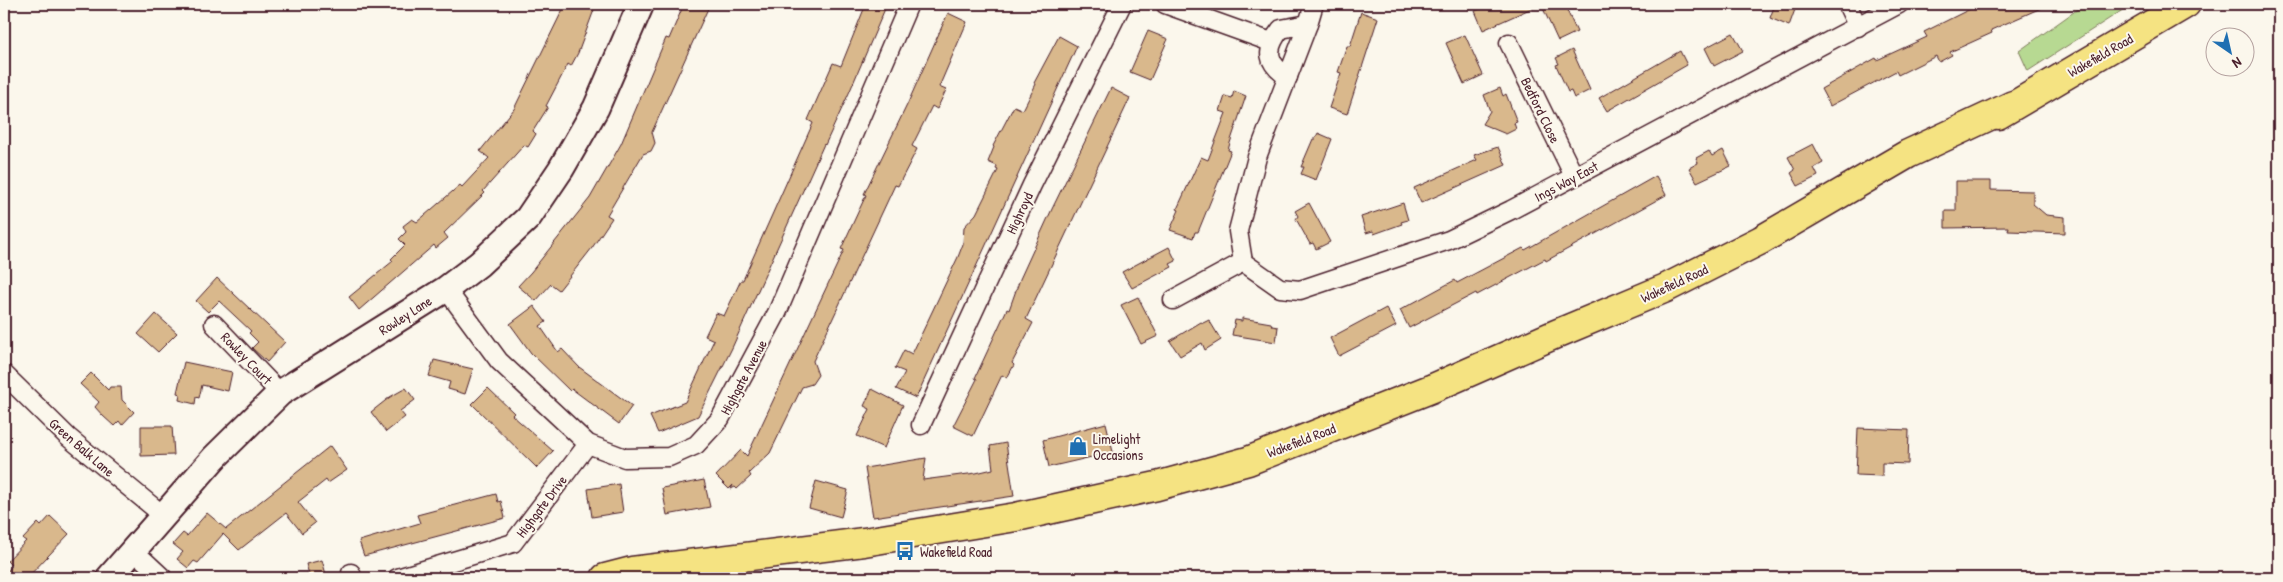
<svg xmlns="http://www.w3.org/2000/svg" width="2283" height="582" viewBox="0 0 2283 582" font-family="'Patrick Hand',sans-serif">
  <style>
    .park { fill: #b7d992; stroke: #807c5e }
    .building { fill: #d9b88c; stroke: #4a1f2b }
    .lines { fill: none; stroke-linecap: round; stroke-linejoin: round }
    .street-casing { stroke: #4a1f2b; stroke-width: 21 }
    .secondary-casing { stroke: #4a1f2b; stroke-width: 29 }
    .highway-casing { stroke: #4a1f2b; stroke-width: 31 }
    .street { stroke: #fbf7ec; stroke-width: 18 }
    .secondary { stroke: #fbf7ec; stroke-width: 25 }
    .highway { stroke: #f5e382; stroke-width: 28 }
    .labels { text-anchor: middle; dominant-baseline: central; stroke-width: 4; stroke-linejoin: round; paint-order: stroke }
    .street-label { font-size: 14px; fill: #4a1f2b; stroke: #fbf7ec }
    .poi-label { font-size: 14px; fill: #4a1f2b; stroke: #fbf7ec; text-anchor: start }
  </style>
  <rect width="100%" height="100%" fill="#fbf7ec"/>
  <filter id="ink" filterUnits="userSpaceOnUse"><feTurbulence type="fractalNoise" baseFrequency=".02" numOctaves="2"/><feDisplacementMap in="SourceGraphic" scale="10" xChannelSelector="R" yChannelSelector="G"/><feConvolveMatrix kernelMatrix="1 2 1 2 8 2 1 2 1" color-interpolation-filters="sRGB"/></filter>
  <g filter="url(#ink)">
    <polygon class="park" points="2085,4 2132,4 2028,71 2019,51"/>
    <g class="building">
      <polygon points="576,4 593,4 591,8 594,10 578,53 571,66 568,64 546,106 548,107 533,131 536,134 528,147 524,145 483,191 485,193 444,233 448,238 436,248 434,245 359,310 349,297 393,261 391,259 405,245 399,239 406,232 403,226 412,219 417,222 460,185 462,187 489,158 480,151 514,109 565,5 575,6"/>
      <polygon points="684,4 710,4 652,132 655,143 651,151 643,154 607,215 612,218 592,248 559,290 551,284 536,301 518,286 531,272 590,198 621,144 666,38 669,39"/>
      <polygon points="866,4 887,4 849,93 825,145 824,144 732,348 698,416 658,433 650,416 685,402 714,340 705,336 716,313 724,316 741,280 743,280 813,123 808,120 833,63 841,66"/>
      <polygon points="1492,4 1564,4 1577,32 1558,41 1541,4 1483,30 1475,11"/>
      <polygon points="1775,4 1797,4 1789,26 1770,18"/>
      <polygon points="1980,4 2050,4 1991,30 1992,33 1950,52 1952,55 1939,62 1936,56 1898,75 1896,71 1830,106 1821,89 1876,58 1877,60 1927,37 1924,32"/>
      <polygon points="1361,12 1378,18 1347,114 1329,108 1341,73 1338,72 1347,46 1350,46"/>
      <polygon points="948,13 967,22 939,87 946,90 937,109 932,106 912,146 917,149 898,186 895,185 833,318 813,361 818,375 812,384 802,387 770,453 749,473 751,476 737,489 735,487 731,489 733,485 729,489 716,476 741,450 747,456 844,250 841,249 866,195 864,194 907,105"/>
      <polygon points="1148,31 1168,39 1150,80 1130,72"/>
      <polygon points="1733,33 1743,51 1714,66 1705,48"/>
      <polygon points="1465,35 1483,75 1464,84 1446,43"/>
      <polygon points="1059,36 1077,46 916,398 896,389 905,372 895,368 904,350 912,354 958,257 963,244 964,227 976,214 998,170 996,169 997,166 988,162 994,147 993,146 1014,106 1023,110 1036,84 1034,83"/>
      <polygon points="1572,50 1590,90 1574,98 1571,91 1568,92 1556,65 1559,64 1556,58"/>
      <polygon points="1680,51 1687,65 1607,111 1599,98"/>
      <polygon points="1111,88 1130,98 1026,319 1033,323 1012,363 1014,365 1007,378 1002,375 973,436 953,426 977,379 975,378 1007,309 1009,310 1020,279 1052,209"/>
      <polygon points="1500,88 1503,96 1506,94 1517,122 1514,123 1516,129 1506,134 1482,124 1490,111 1484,95"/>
      <polygon points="1234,91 1246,96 1230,143 1228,150 1231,151 1198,232 1195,232 1193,238 1170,230 1179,210 1177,209 1201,157 1208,160 1226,113 1220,111 1225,96 1232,98"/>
      <polygon points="1318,133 1332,139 1316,180 1301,174 1304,167 1301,167 1313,139 1315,139"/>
      <polygon points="1813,144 1823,163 1814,168 1818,176 1798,186 1791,173 1795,170 1788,157"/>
      <polygon points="1498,147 1506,165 1421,203 1414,188 1477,160 1474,155"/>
      <polygon points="1723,150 1731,166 1697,182 1689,168 1698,163 1696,158 1709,151 1712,156"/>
      <polygon points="1656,176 1666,195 1546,261 1545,259 1477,295 1476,293 1409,328 1400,310 1455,280 1457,283 1523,248 1525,250"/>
      <polygon points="1956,181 1991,181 1991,190 2033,191 2033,204 2046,215 2065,217 2065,233 2008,231 2009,227 1945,228 1945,211 1956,211"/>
      <polygon points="1309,203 1330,242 1316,249 1313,243 1310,244 1296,219 1298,216 1295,211"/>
      <polygon points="1403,203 1408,220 1401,222 1402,224 1374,234 1373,231 1366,233 1361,217"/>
      <polygon points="1169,247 1176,261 1170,264 1172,267 1132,288 1122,272"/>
      <polygon points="217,278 285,342 267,362 252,348 258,342 249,333 251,331 219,301 208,312 196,301"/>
      <polygon points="1138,297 1158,336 1141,344 1121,305"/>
      <polygon points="534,306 546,322 540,326 558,352 562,349 579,367 632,406 619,424 572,389 570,391 531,353 521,339 510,324"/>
      <polygon points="1386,308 1396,326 1339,356 1330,338"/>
      <polygon points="156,314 177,333 158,352 138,334"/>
      <polygon points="1242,318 1271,323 1272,326 1278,327 1276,342 1232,335 1235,320 1242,321"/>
      <polygon points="1209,320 1221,340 1205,350 1202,343 1180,356 1170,341 1201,322 1203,323"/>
      <polygon points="434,360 473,369 465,394 448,389 450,382 429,376"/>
      <polygon points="184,362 232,372 228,391 202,385 199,398 196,397 195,404 179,400 180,394 177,393"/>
      <polygon points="91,373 108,390 110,387 121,387 122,400 134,412 122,425 119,421 114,426 103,416 95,407 99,402 80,384"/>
      <polygon points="406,388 415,400 400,411 405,417 386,432 371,412 390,397"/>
      <polygon points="488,388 514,413 512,415 553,451 537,468 472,404"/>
      <polygon points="872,389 903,405 884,448 857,436 870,409 864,406"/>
      <polygon points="1106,423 1113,452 1049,467 1043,440"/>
      <polygon points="141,426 172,426 174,455 141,456"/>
      <polygon points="1858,428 1909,430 1908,464 1882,463 1882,476 1856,475"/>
      <polygon points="1006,443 1014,496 873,517 865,468 926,458 923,480 976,473 993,469 990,446"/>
      <polygon points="330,446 347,470 328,483 326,480 298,502 315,523 302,533 286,513 239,550 223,534 198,563 194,561 188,568 177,559 183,552 173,544 183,533 187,536 207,513 226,529"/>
      <polygon points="704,480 710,507 667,515 662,488"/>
      <polygon points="816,481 848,490 841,517 809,508"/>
      <polygon points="619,484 623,512 592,517 588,489"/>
      <polygon points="496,494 498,502 501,501 505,518 364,556 359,541 420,523 417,515"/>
      <polygon points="50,516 69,534 27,578 4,578 4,575 12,566 7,561 26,541 23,539 38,523 41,526"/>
      <polygon points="322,560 327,578 310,578 306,564"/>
    </g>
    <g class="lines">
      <g class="street-casing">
        <g id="street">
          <polyline points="1165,4 1271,42"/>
          <polyline points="1314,4 1308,24 1257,157 1238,231 1243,262 1280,288 1300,290 1449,240 1511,210 1899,4"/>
          <polyline points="1847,4 1858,27"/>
          <polyline points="1509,43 1574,176"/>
          <path d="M1288 77C1266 63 1265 49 1281 29L1308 24"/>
          <polyline points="446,289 499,361 588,444 625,458 669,457 696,445 720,419 777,313 909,4"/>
          <polyline points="1173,300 1243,262"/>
          <polyline points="214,324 280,393"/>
          <polyline points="4,374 68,437 164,516"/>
          <polyline points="921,425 1032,185 1122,4"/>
          <polyline points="134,551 163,578"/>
          <polyline points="351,573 352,578"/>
          <polyline points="397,578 513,543 588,444"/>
        </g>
      </g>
      <g class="secondary-casing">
        <polyline id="secondary" points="109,578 214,458 280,393 446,289 479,264 528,218 561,169 596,108 641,4"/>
      </g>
      <g class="highway-casing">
        <g id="highway">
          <polyline points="1998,115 2186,4"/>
          <polyline points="605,578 632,571 864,542 1016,517 1157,486 1248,461 1433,388 1556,334 1666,288 1761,240 1908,154 2013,105"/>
        </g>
      </g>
      <use href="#street" class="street"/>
      <use href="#secondary" class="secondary"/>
      <use href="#highway" class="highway"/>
    </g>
  </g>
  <defs>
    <g id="shop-bare" transform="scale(1.5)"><path d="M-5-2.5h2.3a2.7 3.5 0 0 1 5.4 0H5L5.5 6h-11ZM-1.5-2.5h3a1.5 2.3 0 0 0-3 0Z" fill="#1f6fb2" stroke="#fbf7ec" stroke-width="2.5" paint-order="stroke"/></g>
    <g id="bus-bare" transform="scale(1.5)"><path d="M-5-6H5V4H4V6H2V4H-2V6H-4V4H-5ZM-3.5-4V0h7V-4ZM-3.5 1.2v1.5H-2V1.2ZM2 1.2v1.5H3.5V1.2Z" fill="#1f6fb2" stroke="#fbf7ec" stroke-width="2.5" paint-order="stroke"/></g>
  </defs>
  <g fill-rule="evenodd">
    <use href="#shop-bare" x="1078" y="446"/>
    <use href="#bus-bare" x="905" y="551"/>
  </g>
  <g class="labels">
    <g class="street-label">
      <text transform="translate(2100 55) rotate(-30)">Wakefield Road</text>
      <text transform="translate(1541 110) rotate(64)">Bedford Close</text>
      <text transform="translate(1566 181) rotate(-28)">Ings Way East</text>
      <text transform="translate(1019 213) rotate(-65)">Highroyd</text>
      <text transform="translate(1674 283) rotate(-25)">Wakefield Road</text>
      <text transform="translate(405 315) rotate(-33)">Rowley Lane</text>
      <text transform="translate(247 358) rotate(46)">Rowley Court</text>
      <text transform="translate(743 377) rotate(-62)">Highgate Avenue</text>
      <text transform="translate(1301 440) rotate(-21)">Wakefield Road</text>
      <text transform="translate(82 447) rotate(41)">Green Balk Lane</text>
      <text transform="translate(541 506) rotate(-53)">Highgate Drive</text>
    </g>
    <g class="poi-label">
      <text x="1093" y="438">Limelight<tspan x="1093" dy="16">Occasions</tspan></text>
      <text x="920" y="551">Wakefield Road</text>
    </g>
  </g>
  <rect width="2283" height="582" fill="none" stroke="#fbf7ec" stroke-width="20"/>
  <rect x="10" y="10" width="2263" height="562" fill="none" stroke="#4a1f2b" stroke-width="2" filter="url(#ink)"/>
  <g transform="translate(2230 52) rotate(146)"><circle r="24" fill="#fbf7ec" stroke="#b4a19f"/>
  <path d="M0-4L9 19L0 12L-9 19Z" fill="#1f6fb2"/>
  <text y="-8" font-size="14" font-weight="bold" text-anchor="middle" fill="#4a1f2b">N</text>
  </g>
</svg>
